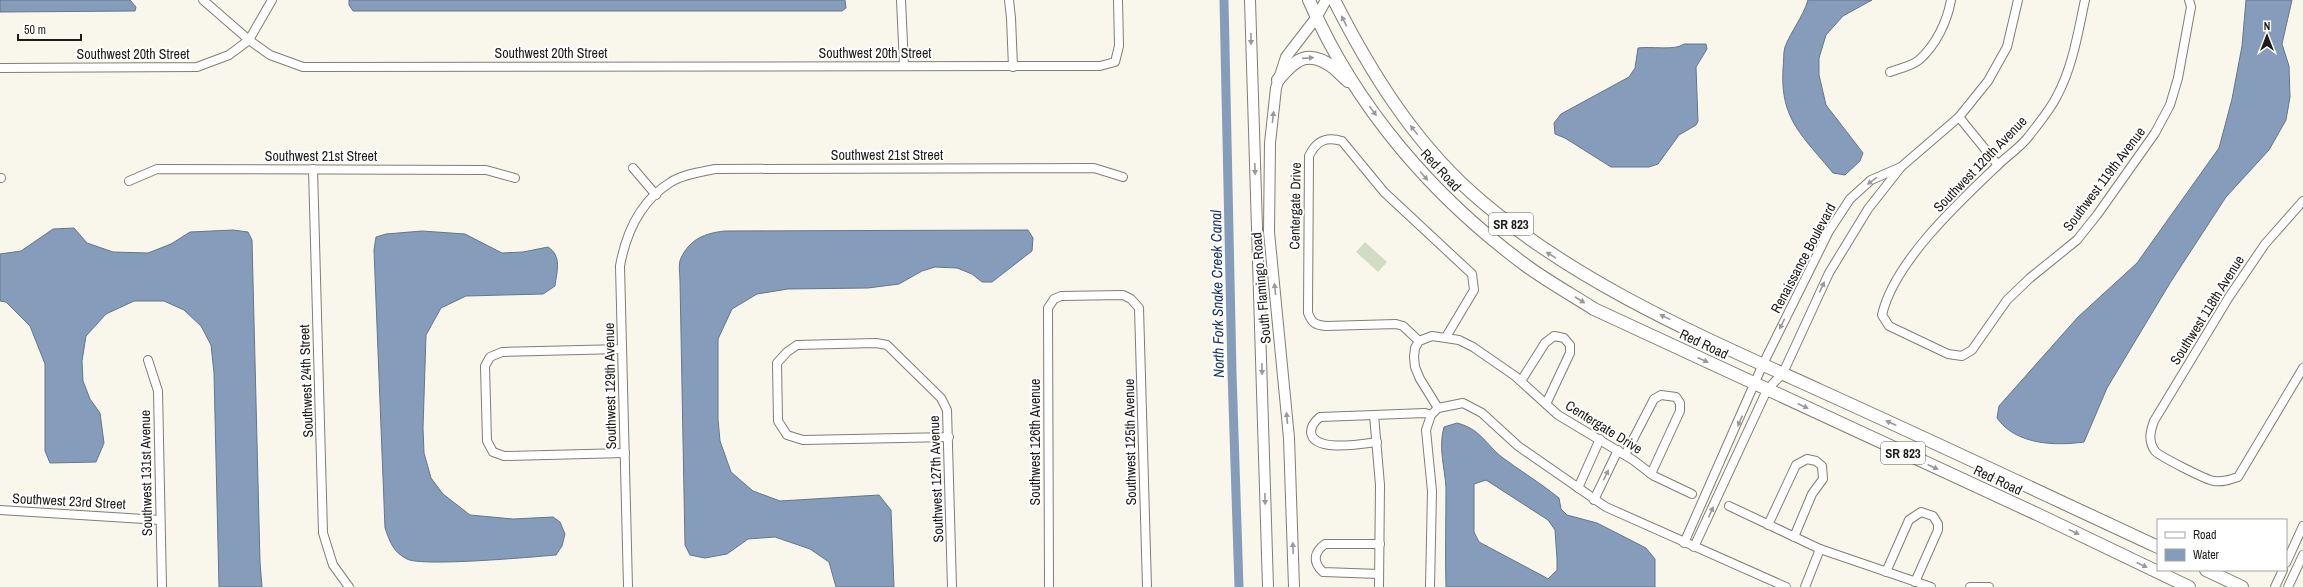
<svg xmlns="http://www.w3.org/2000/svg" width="2303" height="587" viewBox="0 0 2303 587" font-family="'Archivo Narrow',sans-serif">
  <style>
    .green { fill: #d2dbc4 }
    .water { fill: #859cbb; stroke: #66768a; fill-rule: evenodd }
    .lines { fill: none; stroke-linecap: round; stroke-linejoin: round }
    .canal { stroke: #859cbb; stroke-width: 9 }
    .minor-casing { stroke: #817e74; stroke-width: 10 }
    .major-casing { stroke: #817e74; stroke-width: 12 }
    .highway-casing { stroke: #817e74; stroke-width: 14 }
    .minor { stroke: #fff; stroke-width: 8 }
    .major { stroke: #fff; stroke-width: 10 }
    .highway { stroke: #fff; stroke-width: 12 }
    .oneway { fill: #999997 }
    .labels { text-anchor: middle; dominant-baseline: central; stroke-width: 4; stroke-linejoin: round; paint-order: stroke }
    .shield { fill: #fff; stroke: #61605d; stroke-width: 1 }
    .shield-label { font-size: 13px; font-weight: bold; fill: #1d1c18 }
    .street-label { font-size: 14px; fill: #1d1c18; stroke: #fff }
    .water-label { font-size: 15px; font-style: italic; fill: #14355e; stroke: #fff }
  </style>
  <rect width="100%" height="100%" fill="#f9f7eb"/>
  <polygon class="green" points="1365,242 1387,262 1378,272 1356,252"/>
  <g class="water">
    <polygon points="0,0 130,0 136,7 135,11 0,12"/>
    <polygon points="349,0 845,0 846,8 842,11 353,11 349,5"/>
    <path d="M1808 0H1872L1843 16 1826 35 1819 58V75L1826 105 1863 153 1860 161 1845 175 1833 173C1803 136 1780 120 1783 69 1784 62 1783 53 1785 47 1791 31 1803 17 1808 0Z"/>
    <path d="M2246 0H2292L2282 44 2289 66 2290 97 2286 120 2269 150 2226 197 2170 283 2107 388 2084 442C2055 446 2016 445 1997 418L1999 406 2078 317 2137 263 2219 148 2232 99 2242 46Z"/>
    <path d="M1684 44H1706L1707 49 1696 67 1698 121 1696 125 1679 135 1658 164 1649 167H1611L1565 138 1555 134 1554 123 1561 114 1629 77 1635 68 1638 48C1651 46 1675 51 1684 44Z"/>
    <polygon points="74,228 87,243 113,252 148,253 171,244 190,232 233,230 248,232 252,240 260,562 262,587 219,587 214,373 211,345 201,326 184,310 164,301 134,301 106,314 86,336 82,361 83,381 90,399 100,413 104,443 96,462 50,463 45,451 45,364 30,326 6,302 0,301 0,254 21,251 53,229"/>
    <path d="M1028 230 1033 238 1032 251 992 282H982L972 274 957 268 935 267 922 271 899 284 868 288 788 289 757 294 732 309 718 339V419L720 441 731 472 753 491 780 501 879 495 891 510 894 587H836L829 562 810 549 775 537 748 539 727 554 705 558 690 555 685 545 680 281C680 274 678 264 681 258 690 239 705 233 725 231Z"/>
    <path d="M422 231 465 234 502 253 523 252 548 247C562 256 557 271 555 286L543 294 466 296 441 308 426 335 423 428 424 453 431 478 443 494 470 515 513 519 553 517 560 522 565 534 562 546 556 555C532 557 422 567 407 559 393 552 390 542 385 528L374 250 376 237 386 234Z"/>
    <path d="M1457 423C1481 429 1486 445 1503 458 1522 472 1542 484 1559 498L1561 509 1567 515 1597 523 1646 548 1655 559V587H1446C1445 554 1446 521 1446 488 1445 468 1438 448 1444 427ZM1486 480 1548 520 1555 530 1557 559V570L1548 579 1543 576 1479 542 1474 532V484Z"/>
  </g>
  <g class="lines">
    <polyline class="canal" points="1224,0 1232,372 1239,587"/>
    <g class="minor-casing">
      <g id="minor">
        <polyline points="203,0 249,40 272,0"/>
        <polyline points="901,0 904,65"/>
        <polyline points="1009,0 1011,18 1013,67"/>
        <path d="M2085 0C2078 32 2073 66 2057 96 2050 110 2039 123 2029 136 2021 147 2008 155 1998 165 1959 202 1894 262 1882 315L1889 326 1948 354 1962 356 1972 350 2007 300 2030 278 2077 240 2097 215 2155 133 2170 105 2178 78 2191 7 2189 0"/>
        <polyline points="0,68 197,67 229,55 249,40 270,55 303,67 1100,66 1115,62 1119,46 1118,0"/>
        <path d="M1890 72C1898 69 1912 66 1919 60 1936 45 1947 22 1951 0"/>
        <polyline points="1959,117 1998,165"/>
        <polyline points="633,168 656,195"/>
        <polyline points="313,169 323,533 333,565 349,587"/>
        <polyline points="0,178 1,178"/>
        <polyline points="129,181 157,169 486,170 515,178"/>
        <path d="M2303 201 2265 244 2229 297 2154 421C2150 432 2148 441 2155 451 2159 456 2206 480 2214 481 2223 482 2229 480 2238 477L2303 368"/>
        <path d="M1419 341 1403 326 1396 324 1326 326C1315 325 1312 323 1308 313L1309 156C1316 141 1326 136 1342 141L1384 192 1472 274 1474 290 1446 337"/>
        <polyline points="622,349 502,352 490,357 485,366 487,441 493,452 504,456 625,453"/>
        <polyline points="148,360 158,391 162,587"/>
        <polyline points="1521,381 1545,343 1554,336 1564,338 1570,345 1570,353 1546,404"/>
        <polyline points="1438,408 1420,379 1415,367 1414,357 1415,348 1419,341 1432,336 1459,340 1473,347 1515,376 1558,415 1633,460 1654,476 1692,494"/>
        <path d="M1374 415 1320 417C1315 421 1311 425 1311 432 1313 453 1362 444 1377 442"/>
        <polyline points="949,437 803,440 787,435 778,421 777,363 787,352 797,345 876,343 887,345 941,398 947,410 952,587"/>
        <polyline points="1625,455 1654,399 1661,395 1676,397 1680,403 1680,411 1651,474"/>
        <polyline points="1578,488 1600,439"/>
        <polyline points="1594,500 1618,450"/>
        <polyline points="1729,506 1820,549 1931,587"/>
        <polyline points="0,510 160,520"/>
        <polyline points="1768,525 1796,465 1807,459 1816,461 1822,466 1823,479 1812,494 1794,537"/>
        <polyline points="1684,543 1763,364 1829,231 1850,199 1871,180 1901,167"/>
        <polyline points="1694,547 1767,390 1783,373 1829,273 1868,209 1901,167 1959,117 1988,81 2007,47 2018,0"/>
        <polyline points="2286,563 2303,526"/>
        <polyline points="1886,572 1909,520 1921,512 1933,516 1938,524 1938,530 1915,582"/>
        <path d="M1379 574 1323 572C1312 562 1314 552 1325 544H1380"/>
        <path d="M628 587 620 266C626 233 640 201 671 182 683 174 701 172 715 169L1094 168 1123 177"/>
        <polyline points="1049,587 1048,308 1054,299 1061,296 1123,295 1131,299 1139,308 1147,587"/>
        <polyline points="1379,587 1380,485 1374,415 1425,413 1431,415"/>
        <polyline points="1430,587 1432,491 1426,430 1431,415 1438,408 1463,403 1482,413 1518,446 1606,507 1786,587"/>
        <polyline points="1805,587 1820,549"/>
        <polyline points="1970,587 1989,587"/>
        <polyline points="2275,587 2283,570"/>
        <polyline points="2288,587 2303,555"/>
      </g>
    </g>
    <g class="major-casing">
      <g id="major">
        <polyline points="1250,0 1268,587"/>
        <polyline points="1294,587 1289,438 1269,232 1270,143 1276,88 1286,57 1316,18 1326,0"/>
      </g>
    </g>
    <g class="highway-casing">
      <g id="highway">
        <path d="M1309 0C1355 107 1434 198 1528 267 1549 282 1572 295 1594 309L2039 515 2189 587"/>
        <path d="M1334 0C1370 71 1412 139 1472 193 1572 282 1700 336 1821 391 1934 442 2046 495 2158 547"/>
        <path d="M1278 80C1296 58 1309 49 1334 68 1339 72 1343 77 1348 81"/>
        <polyline points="2206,570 2242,587"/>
      </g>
    </g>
    <use href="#minor" class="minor"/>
    <use href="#major" class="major"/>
    <use href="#highway" class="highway"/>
  </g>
  <defs><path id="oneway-solid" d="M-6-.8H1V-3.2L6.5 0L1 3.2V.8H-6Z"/></defs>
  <g class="oneway">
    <use href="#oneway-solid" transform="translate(1344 21) rotate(-117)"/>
    <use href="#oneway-solid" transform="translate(1251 39) rotate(89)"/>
    <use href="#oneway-solid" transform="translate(1308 58) rotate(-4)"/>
    <use href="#oneway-solid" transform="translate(1373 111) rotate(54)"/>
    <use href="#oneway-solid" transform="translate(1273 117) rotate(-84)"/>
    <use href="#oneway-solid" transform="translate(1414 130) rotate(-129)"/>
    <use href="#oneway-solid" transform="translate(1255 169) rotate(88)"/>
    <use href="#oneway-solid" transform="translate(1424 176) rotate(49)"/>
    <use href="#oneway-solid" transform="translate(1872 181) rotate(144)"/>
    <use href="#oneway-solid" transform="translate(1551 255) rotate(-149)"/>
    <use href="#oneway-solid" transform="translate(1822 287) rotate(-65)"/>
    <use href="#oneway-solid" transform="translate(1275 289) rotate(-96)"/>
    <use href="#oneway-solid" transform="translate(1580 300) rotate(33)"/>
    <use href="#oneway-solid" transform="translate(1665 317) rotate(-154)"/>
    <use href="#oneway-solid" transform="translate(1782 324) rotate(116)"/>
    <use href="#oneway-solid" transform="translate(1703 360) rotate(25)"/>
    <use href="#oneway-solid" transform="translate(1262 369) rotate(89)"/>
    <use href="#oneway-solid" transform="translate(1803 406) rotate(25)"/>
    <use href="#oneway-solid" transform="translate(1287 418) rotate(-95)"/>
    <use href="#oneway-solid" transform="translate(1740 421) rotate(114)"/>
    <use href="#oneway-solid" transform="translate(1891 423) rotate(-155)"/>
    <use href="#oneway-solid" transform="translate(1933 467) rotate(25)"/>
    <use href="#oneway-solid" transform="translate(1606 475) rotate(-64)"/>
    <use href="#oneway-solid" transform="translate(1265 499) rotate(89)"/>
    <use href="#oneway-solid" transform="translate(1711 512) rotate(-65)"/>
    <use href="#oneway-solid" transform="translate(2074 532) rotate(26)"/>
    <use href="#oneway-solid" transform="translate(1293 548) rotate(-92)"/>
    <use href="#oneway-solid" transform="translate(2142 565) rotate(25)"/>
  </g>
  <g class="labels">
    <g class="shield">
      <rect x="1489" y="213" width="44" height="22" rx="3"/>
      <rect x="1881" y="442" width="44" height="22" rx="3"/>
    </g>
    <g class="shield-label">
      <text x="1511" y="224">SR 823</text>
      <text x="1903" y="453">SR 823</text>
    </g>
    <g class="street-label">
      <text x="551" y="53">Southwest 20th Street</text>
      <text x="875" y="53">Southwest 20th Street</text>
      <text x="133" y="54">Southwest 20th Street</text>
      <text x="887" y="155">Southwest 21st Street</text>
      <text x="321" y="156">Southwest 21st Street</text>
      <text transform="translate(1980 164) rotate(-46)">Southwest 120th Avenue</text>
      <text transform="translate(1441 170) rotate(47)">Red Road</text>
      <text transform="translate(2104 179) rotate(-53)">Southwest 119th Avenue</text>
      <text transform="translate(1295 206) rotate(-89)">Centergate Drive</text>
      <text transform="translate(1803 258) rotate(-62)">Renaissance Boulevard</text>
      <text transform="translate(1261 288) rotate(-95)">South Flamingo Road</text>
      <text transform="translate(2207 310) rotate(-58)">Southwest 118th Avenue</text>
      <text transform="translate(1704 344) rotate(25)">Red Road</text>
      <text transform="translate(306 381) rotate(-92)">Southwest 24th Street</text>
      <text transform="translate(610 386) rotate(-91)">Southwest 129th Avenue</text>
      <text transform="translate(1604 427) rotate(32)">Centergate Drive</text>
      <text transform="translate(1035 442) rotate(-90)">Southwest 126th Avenue</text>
      <text transform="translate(1130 442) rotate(-91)">Southwest 125th Avenue</text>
      <text transform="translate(146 473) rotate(-91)">Southwest 131st Avenue</text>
      <text transform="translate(936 479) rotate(-92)">Southwest 127th Avenue</text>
      <text transform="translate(1998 480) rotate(25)">Red Road</text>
      <text transform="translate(69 501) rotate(3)">Southwest 23rd Street</text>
    </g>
    <g class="water-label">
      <text transform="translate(1217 294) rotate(-91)">North Fork Snake Creek Canal</text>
    </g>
  </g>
  <rect x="2157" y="519" width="130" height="52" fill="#ffffff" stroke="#a5a4a3"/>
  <rect x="2165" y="532" width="20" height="6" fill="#ffffff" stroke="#a5a4a3"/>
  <text x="2193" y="539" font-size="12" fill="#1d1c18">Road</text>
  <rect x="2165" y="549" width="20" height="12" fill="#859cbb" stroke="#a5a4a3"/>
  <text x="2193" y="559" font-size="12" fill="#1d1c18">Water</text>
  <g transform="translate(2267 36)" stroke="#ffffff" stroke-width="3" paint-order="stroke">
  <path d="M0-3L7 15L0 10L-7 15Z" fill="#1d1c18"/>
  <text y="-6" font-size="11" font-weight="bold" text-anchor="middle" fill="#1d1c18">N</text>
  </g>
  <path d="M18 34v6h63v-6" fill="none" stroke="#1d1c18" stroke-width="2"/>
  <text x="24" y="34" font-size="12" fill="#1d1c18" stroke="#ffffff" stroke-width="3" paint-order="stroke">50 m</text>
</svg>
